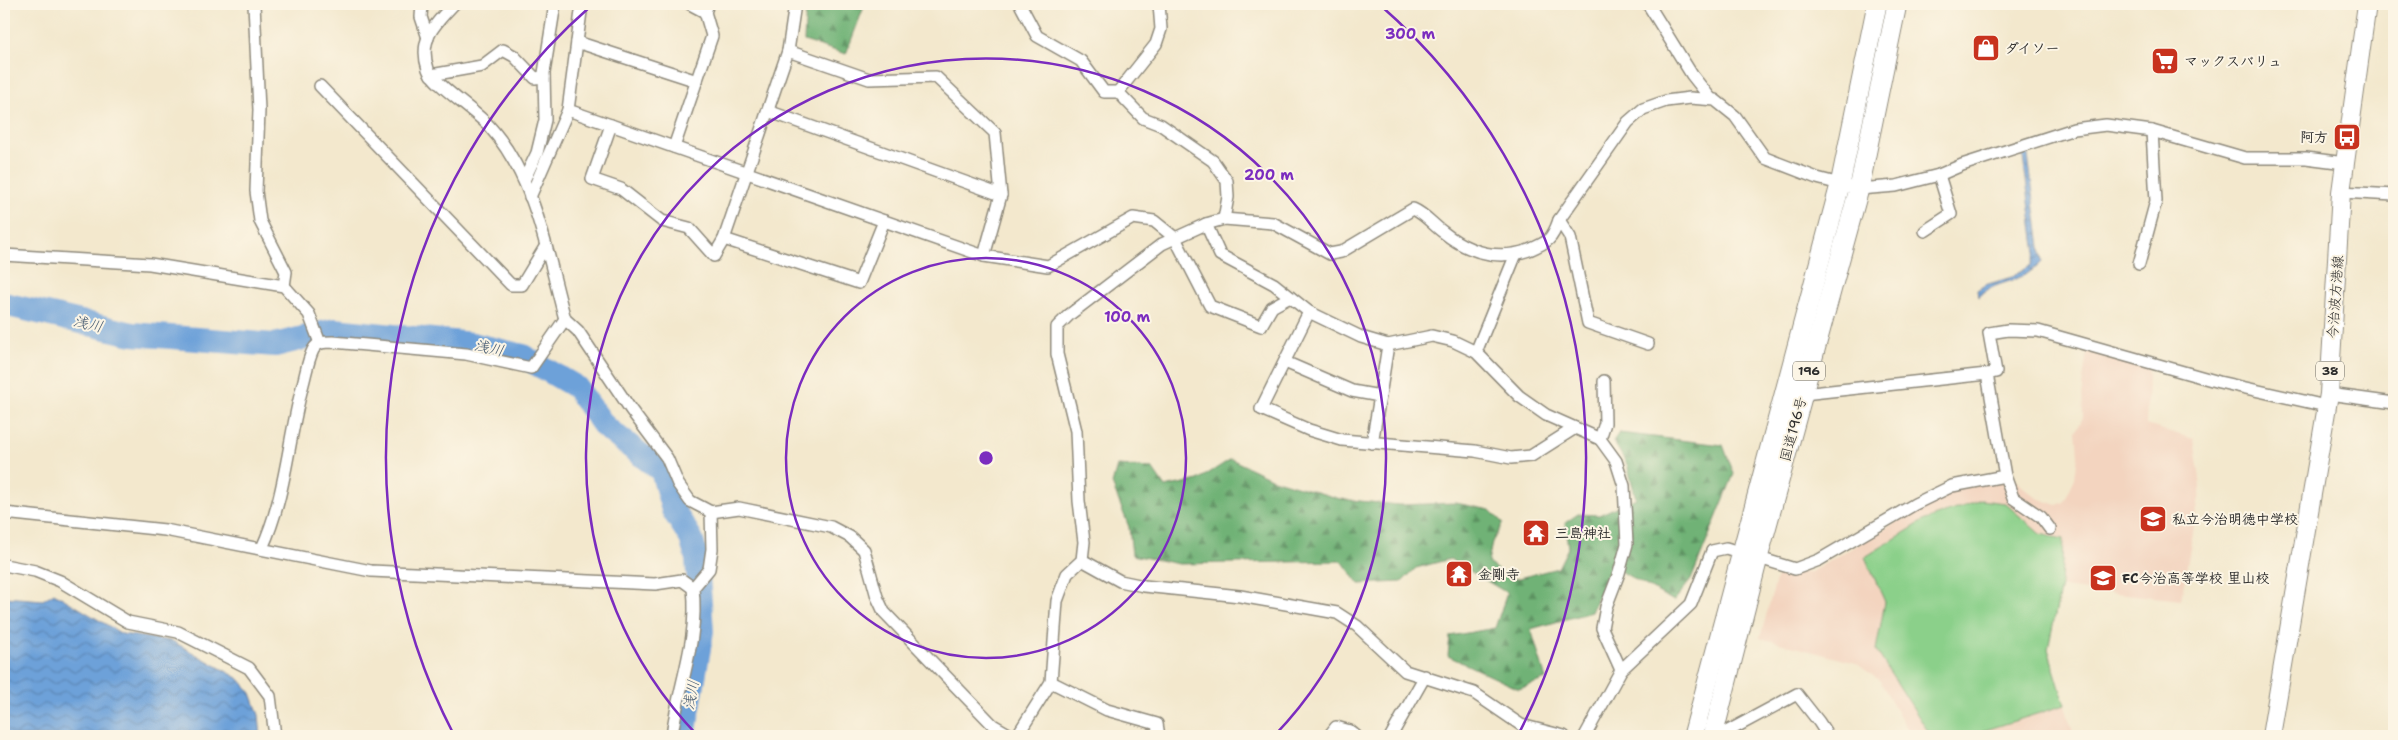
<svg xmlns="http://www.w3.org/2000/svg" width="2398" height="740" viewBox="0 0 2398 740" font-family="'Shantell Sans','Klee One',sans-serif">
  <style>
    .built { fill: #f3d4bf }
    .green { fill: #8bd08a; stroke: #5b7e5a }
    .forest { fill: url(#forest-firs); stroke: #4e6e50 }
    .water { fill: url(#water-waves); stroke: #4c6682 }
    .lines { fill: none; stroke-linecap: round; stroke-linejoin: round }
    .river { stroke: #6da1d9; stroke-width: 24 }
    .minor-casing { stroke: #8f8a7c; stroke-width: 14 }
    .primary-casing { stroke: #8f8a7c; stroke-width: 20 }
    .trunk-casing { stroke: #8f8a7c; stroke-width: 21 }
    .minor { stroke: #fff; stroke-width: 11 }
    .primary { stroke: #fff; stroke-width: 18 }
    .trunk { stroke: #fff; stroke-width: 19 }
    .ring { fill: none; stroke: #7b2cbf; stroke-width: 2.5 }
    .labels { text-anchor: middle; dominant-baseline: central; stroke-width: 4; stroke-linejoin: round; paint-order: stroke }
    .shield { fill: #fcf5e5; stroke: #6a6863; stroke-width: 1 }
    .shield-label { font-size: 12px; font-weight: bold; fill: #2b2b2b }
    .poi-label { font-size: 14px; font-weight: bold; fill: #2b2b2b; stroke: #fcf5e5; text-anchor: start }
    .street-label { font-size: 14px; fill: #2b2b2b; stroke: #fcf5e5 }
    .water-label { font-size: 15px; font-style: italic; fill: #455a71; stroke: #fcf5e5 }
    .centre { fill: #7b2cbf; stroke: #fcf5e5; stroke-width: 2.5 }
    .ring-label { font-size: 15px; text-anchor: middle; font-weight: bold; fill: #7b2cbf; stroke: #fcf5e5; stroke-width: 4; stroke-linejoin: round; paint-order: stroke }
  </style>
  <defs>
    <pattern id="forest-firs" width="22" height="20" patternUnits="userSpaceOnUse" patternTransform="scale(1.25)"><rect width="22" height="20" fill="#70b276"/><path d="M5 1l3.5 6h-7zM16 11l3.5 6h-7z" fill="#5c9161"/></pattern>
    <pattern id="water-waves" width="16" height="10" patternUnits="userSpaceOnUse" patternTransform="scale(1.25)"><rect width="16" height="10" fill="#6da1d9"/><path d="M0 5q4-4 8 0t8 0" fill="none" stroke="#5a83b0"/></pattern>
  </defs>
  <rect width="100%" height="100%" fill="#fcf5e5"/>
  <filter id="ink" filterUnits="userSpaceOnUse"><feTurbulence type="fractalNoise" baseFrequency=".02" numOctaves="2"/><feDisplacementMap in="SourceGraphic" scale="10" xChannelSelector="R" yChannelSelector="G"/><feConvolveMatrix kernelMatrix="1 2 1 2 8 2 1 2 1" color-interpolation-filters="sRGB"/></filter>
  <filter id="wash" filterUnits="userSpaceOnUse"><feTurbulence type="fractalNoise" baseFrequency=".0096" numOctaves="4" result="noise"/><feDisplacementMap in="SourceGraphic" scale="20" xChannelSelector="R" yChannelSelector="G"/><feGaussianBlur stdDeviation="1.12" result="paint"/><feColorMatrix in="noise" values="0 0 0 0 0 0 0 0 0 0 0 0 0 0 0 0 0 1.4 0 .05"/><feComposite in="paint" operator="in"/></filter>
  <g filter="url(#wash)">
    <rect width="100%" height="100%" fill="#f3e8cd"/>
    <polygon class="built" points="2087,350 2149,358 2146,425 2194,439 2201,486 2181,600 2061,587 2048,649 2074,736 1911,736 1880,681 1856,663 1760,638 1779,569 1809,573 1955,488 2011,477 2037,498 2057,505 2064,502 2075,478 2078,455 2076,431 2083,417 2082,387"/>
    <polygon class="green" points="1981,500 2005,503 2040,534 2063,539 2061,586 2048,649 2065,705 1967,736 1931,736 1876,650 1885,602 1865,557 1925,520"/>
    <g class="forest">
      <polygon points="806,4 865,4 846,54 804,41"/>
      <polygon points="1619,433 1723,445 1734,474 1691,580 1674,601 1611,566 1591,612 1531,629 1546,679 1519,689 1448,656 1450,636 1495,628 1507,593 1450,559 1416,568 1402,582 1359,584 1342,561 1179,564 1132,555 1129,527 1112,484 1117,466 1152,468 1165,487 1198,480 1231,459 1273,479 1340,499 1399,505 1456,503 1490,510 1503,523 1492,542 1488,563 1511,580 1558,568 1568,548 1565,523 1578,514 1599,515 1636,498 1627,464 1613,441"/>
    </g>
    <g class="water">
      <path d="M2027 148 2042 262C2020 285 1997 279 1978 297L1977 290 1985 285 2012 277 2032 265 2036 253 2022 150Z"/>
      <polygon points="54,593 122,634 172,641 238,678 251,693 259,715 261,736 4,736 4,597 43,600"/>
    </g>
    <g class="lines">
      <polyline class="river" points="4,304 132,334 275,345 335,330 472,344 523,356 576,387 605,427 662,471 673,510 691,538 697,559 702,631 684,736"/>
    </g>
  </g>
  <g filter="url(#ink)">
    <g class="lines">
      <g class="minor-casing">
        <g id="minor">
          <polyline points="254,4 259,110 256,191 260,221 286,272 284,286"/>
          <polyline points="422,4 421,17 428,38"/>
          <path d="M454 4C435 24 418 39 428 69 432 83 477 112 489 126 536 178 547 254 565 319L578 331 631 410 667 458 678 484 690 501 711 512 739 508 831 527 850 537 864 550 877 597 884 612 993 725 1012 736"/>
          <polyline points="690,4 705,12"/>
          <polyline points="795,4 788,51 724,239 859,283 884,221"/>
          <polyline points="1020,4 1037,36 1081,61 1104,92 1118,92 1143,118 1161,125 1213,161 1227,181 1228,197 1224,219"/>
          <polyline points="1648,4 1692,75 1711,99"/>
          <polyline points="577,42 697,81"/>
          <polyline points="431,75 482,66 503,50 514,56 535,78 544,77"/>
          <polyline points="320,86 511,285 522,285 545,247"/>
          <polyline points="1118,92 1156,44 1161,29 1159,4"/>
          <polyline points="568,110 984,256 1048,266 1133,218 1154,221 1175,238 1210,306 1261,326 1272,307 1290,297"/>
          <polyline points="768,111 1001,195 995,133 936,77 869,79 788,51"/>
          <polyline points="611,125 592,179 621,189 662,221 689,228 714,256 724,239"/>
          <polyline points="674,147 712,36 705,12 708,4"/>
          <polyline points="524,180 537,153 545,120 544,73 555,4"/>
          <polyline points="2341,192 2394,195"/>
          <polyline points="530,197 568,110 582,4"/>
          <polyline points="1559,220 1570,237 1588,323 1648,344"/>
          <polyline points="1206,224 1220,255 1274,284 1309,312 1361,337 1388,345 1432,336 1453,341 1476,352 1519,396 1546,415 1600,439 1605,423 1604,381"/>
          <polyline points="1925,231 1951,214 1939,175"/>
          <polyline points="4,255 150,264 284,286 309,314 320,343"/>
          <polyline points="984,256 1001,195"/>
          <polyline points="2139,264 2156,201 2152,131"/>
          <polyline points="1309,312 1261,409 1309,430 1342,440 1475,451 1511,458 1531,456 1575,428"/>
          <polyline points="1476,352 1516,254"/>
          <polyline points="1285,362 1352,391 1380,396 1372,443"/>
          <polyline points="1803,394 1987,374"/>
          <polyline points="2329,394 2394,403"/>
          <polyline points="1380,396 1388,345"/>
          <polyline points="2005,476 2013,498 2041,517 2050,529"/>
          <polyline points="4,513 165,530 371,571 655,584 682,580 693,588"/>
          <path d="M262 548C286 496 288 439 303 384 306 373 308 360 313 350 317 342 324 342 333 342L466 354 531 368 565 319"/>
          <polyline points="1082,560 1120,581 1144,586 1240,596 1337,613 1357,626 1405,671 1474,693 1521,725 1564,736"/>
          <polyline points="4,565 35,571 60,581 128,622 178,632 249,668 270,696 275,736"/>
          <polyline points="1621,670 1691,604 1712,551 1726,548 1795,569 1819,560 1915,504 1952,486 2005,476 1987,374 1996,372 1989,333 2008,330 2038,331 2219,382 2326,406"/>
          <polyline points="1051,682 1107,710 1157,724 1159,736"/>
          <path d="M672 736C678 685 699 641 693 588L709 569 712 549 711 512"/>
          <path d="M1017 736 1051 682 1057 601 1067 574 1082 560 1084 542 1079 501 1076 431 1057 354V327L1069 315 1162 244 1206 224 1224 219 1273 223 1330 254 1341 252 1413 209C1425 214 1432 224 1443 232 1469 253 1497 261 1529 250 1548 242 1552 240 1559 220L1628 122 1643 109 1666 101 1690 98 1715 100 1735 116 1765 158 1817 178 1859 189 1896 186 1939 175 1962 165 2074 129 2106 125 2152 131 2245 158H2306L2345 163"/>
          <polyline points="1329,736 1336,727 1350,731 1356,736"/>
          <polyline points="1391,736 1425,676"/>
          <polyline points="1585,736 1621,670 1602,628 1606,607 1619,573 1627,544 1624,486 1616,461 1600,439"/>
          <polyline points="1719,736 1797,694 1819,722 1828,736"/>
        </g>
      </g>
      <g class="primary-casing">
        <polyline id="primary" points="2271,736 2329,394 2341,192 2367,4"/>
      </g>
      <g class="trunk-casing">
        <g id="trunk">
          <polyline points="1693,736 1840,185 1877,4"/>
          <polyline points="1713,736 1758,558 1859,189 1897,4"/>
        </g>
      </g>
      <use href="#minor" class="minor"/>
      <use href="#primary" class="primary"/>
      <use href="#trunk" class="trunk"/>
    </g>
  </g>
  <g class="ring">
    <circle cx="986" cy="458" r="200"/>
    <path d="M698 736A400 400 0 1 1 1274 736"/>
    <path d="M454 735A600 600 0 0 1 592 5M1380 5A600 600 0 0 1 1518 735"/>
  </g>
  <defs>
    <g id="shop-square" transform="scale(1.4375)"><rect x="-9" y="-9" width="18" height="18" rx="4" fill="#c8321e" stroke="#fcf5e5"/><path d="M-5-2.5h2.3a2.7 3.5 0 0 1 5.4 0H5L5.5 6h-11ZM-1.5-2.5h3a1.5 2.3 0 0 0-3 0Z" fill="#fff"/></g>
    <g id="supermarket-square" transform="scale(1.4375)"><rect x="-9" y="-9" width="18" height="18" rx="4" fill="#c8321e" stroke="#fcf5e5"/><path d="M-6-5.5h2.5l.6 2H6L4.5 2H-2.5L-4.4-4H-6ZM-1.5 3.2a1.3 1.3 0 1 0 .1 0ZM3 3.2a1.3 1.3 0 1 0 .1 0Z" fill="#fff"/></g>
    <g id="bus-square" transform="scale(1.4375)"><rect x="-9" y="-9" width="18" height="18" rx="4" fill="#c8321e" stroke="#fcf5e5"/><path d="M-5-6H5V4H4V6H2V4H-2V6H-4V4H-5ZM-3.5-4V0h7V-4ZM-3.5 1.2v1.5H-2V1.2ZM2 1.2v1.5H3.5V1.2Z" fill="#fff"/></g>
    <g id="school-square" transform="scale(1.4375)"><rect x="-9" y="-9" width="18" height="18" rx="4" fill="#c8321e" stroke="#fcf5e5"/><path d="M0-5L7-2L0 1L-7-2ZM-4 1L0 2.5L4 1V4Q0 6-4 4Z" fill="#fff"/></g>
    <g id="temple-square" transform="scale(1.4375)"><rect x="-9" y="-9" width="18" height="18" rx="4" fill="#c8321e" stroke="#fcf5e5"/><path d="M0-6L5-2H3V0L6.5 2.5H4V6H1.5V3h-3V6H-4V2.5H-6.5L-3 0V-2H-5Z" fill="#fff"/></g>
  </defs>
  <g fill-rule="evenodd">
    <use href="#shop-square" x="1986" y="48"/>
    <use href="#supermarket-square" x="2165" y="61"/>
    <use href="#bus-square" x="2347" y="137"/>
    <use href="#school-square" x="2153" y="519"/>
    <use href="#temple-square" x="1536" y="533"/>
    <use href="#temple-square" x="1459" y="574"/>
    <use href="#school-square" x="2103" y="578"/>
  </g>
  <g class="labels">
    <g class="shield">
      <rect x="1793" y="361.5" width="32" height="19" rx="4"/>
      <rect x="2316" y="361.5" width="28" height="19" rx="4"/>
    </g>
    <g class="shield-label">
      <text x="1809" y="371">196</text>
      <text x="2330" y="371">38</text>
    </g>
    <g class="poi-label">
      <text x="2005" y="48">ダイソー</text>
      <text x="2184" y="61">マックスバリュ</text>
      <text x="2328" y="137" text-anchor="end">阿方</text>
      <text x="2172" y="519">私立今治明徳中学校</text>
      <text x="1555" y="533">三島神社</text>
      <text x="1478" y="574">金剛寺</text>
      <text x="2122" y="578">FC今治高等学校 里山校</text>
    </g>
    <g class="street-label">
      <text transform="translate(2335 297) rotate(-86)">今治波方港線</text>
      <text transform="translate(1793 429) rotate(-75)">国道196号</text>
    </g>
    <g class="water-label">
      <text transform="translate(88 324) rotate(13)">浅川</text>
      <text transform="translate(489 348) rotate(12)">浅川</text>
      <text transform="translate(691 695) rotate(-80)">浅川</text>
    </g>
  </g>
  <circle cx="986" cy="458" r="8" class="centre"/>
  <g class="ring-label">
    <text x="1410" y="39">300 m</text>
    <text x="1269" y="180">200 m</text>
    <text x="1127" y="322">100 m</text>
  </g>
  <rect width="2398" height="740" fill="none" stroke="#fcf5e5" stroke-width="20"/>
</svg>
